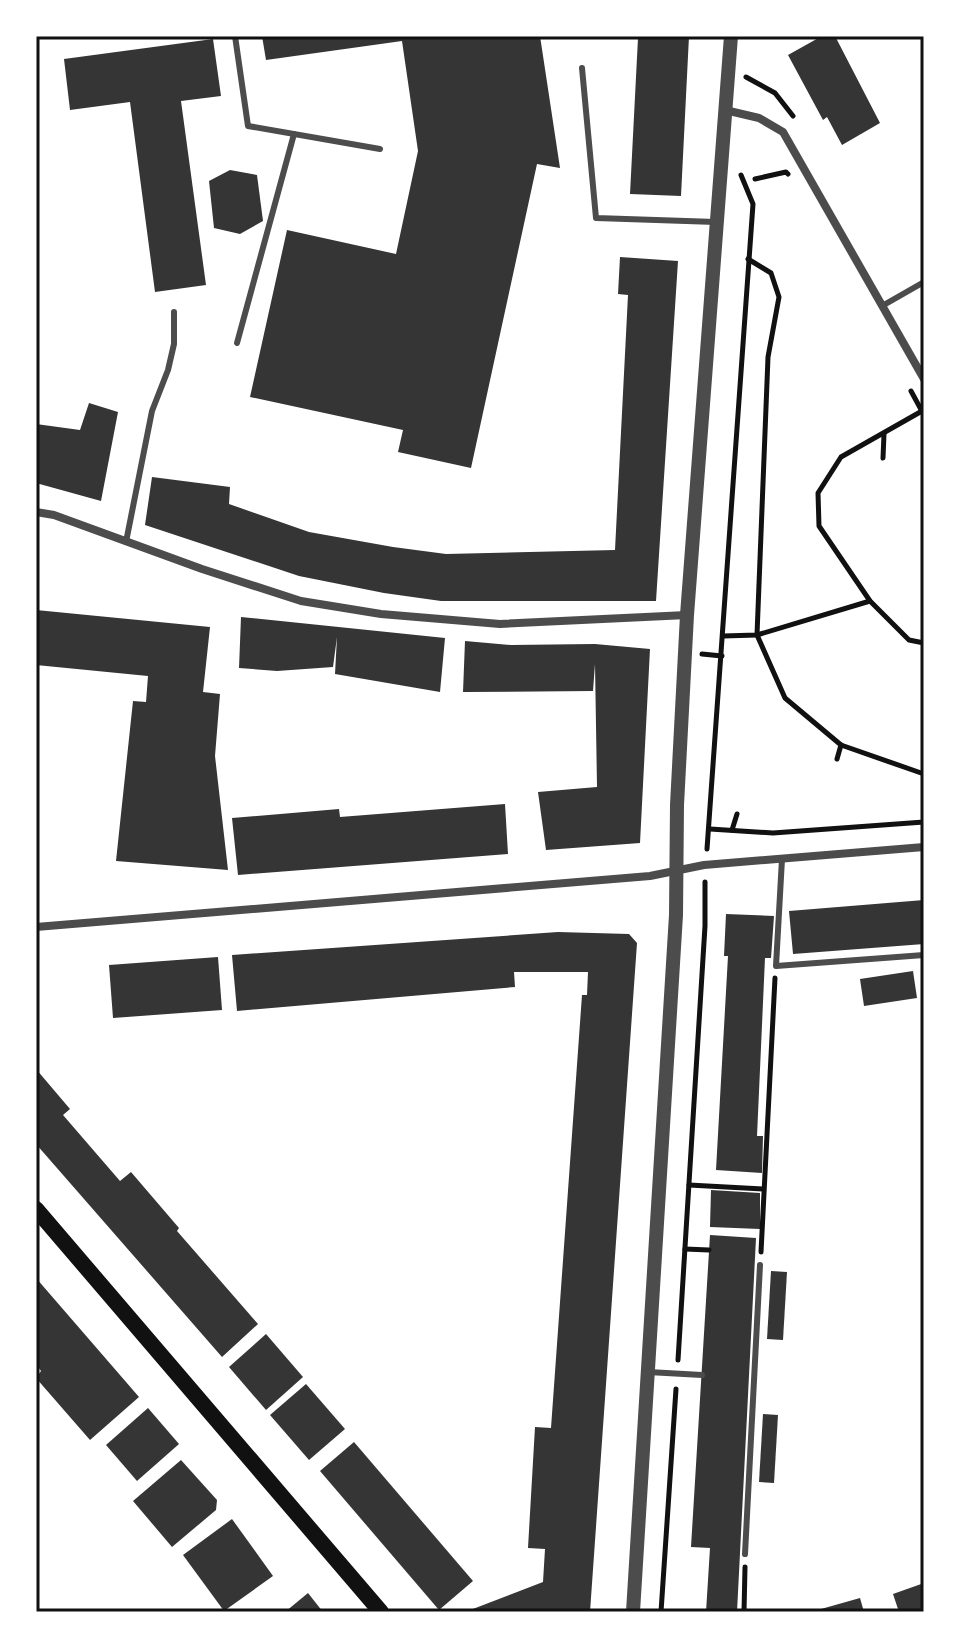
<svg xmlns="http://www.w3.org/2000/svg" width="960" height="1648" viewBox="0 0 960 1648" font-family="Arial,sans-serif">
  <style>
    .building { fill: #353535 }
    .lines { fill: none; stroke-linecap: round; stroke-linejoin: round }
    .path { stroke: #111; stroke-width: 5 }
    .service { stroke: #4c4c4c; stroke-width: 6 }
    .minor { stroke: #4c4c4c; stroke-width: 8 }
    .tertiary { stroke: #4c4c4c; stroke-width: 14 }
    .secondary { stroke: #111; stroke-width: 16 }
    .neatline { fill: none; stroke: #111; stroke-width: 3 }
  </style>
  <rect width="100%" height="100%" fill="#fff"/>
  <g class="building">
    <polygon points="262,36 540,36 560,168 537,164 471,468 398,452 403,430 250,397 287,230 396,254 418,151 402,41 266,60"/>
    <polygon points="636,36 689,36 681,196 630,194 638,38"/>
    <polygon points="822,36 835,36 880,123 842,145 827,117 823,120 788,55"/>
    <polygon points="213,39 221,96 181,101 206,285 155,292 130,102 70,110 64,59"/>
    <polygon points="230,170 257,175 263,221 240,234 214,228 209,181"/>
    <polygon points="620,257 678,261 656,601 441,601 384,593 299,576 145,525 152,477 230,487 229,504 309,532 393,547 446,554 615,550 628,295 618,294"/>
    <polygon points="89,403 118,412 101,501 36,483 36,424 80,430"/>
    <polygon points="36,610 210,627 203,692 220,694 215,756 228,870 116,861 133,701 146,702 148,676 36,665"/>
    <polygon points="241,617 445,638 440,692 335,674 337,637 333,667 277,671 239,668"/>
    <polygon points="465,641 511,645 595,644 650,649 640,843 546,850 538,792 597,787 595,664 593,691 463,692"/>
    <polygon points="505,804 508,854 238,875 232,818 339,809 340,817"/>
    <polygon points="924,900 924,944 793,954 789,911"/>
    <polygon points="726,914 774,916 771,958 765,958 757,1136 763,1136 762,1173 716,1170 728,956 724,956"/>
    <polygon points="558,932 629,934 637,943 590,1612 465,1612 543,1582 545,1549 528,1548 535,1427 551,1428 582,995 587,995 588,972 514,972 515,987 237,1011 232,955"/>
    <polygon points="218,957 222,1010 113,1018 109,965"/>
    <polygon points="913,971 917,998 864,1006 860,979"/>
    <polygon points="36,1069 70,1109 63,1115 120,1181 131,1172 179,1228 177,1231 258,1324 222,1357 36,1144"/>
    <polygon points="711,1190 760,1193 760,1229 710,1227"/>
    <polygon points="710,1235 756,1238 737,1612 706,1612 710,1548 691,1547"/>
    <polygon points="771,1271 787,1272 783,1340 767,1339"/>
    <polygon points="36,1278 139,1397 90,1440 36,1378 41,1371 36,1364"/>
    <polygon points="266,1334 303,1377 266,1410 229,1367"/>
    <polygon points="306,1384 345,1429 309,1460 270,1415"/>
    <polygon points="148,1408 179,1444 137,1481 106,1445"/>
    <polygon points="763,1414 778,1415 774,1483 759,1482"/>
    <polygon points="354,1442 473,1581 439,1610 320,1471"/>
    <polygon points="181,1460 217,1500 216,1510 172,1547 133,1501"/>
    <polygon points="232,1519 273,1576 224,1611 183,1555"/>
    <polygon points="924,1583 924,1612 899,1612 893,1594"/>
    <polygon points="308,1593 323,1612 285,1612"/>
    <polygon points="860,1598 864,1612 814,1612 814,1611"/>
  </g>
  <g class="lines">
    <g class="path">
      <polyline points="746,77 775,93 793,116"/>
      <polyline points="755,179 786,172 788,174"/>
      <polyline points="748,259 771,273 779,297 768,357 757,635 785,698 841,745 924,774"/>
      <polyline points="911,391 924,415"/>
      <polyline points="922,411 841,457 818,493 819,526 870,601 909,640 924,643"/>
      <polyline points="883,458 884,434"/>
      <polyline points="723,636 757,635 870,601"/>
      <polyline points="702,654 722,656"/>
      <polyline points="837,759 841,745"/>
      <polyline points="710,829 773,833 924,822"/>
      <polyline points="732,830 737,814"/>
      <polyline points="707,849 753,204 741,175"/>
      <polyline points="689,1185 763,1189"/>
      <polyline points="685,1249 709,1250"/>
      <polyline points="761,1252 775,978"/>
      <polyline points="678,1360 705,926 705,882"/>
      <polyline points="661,1612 676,1389"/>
      <polyline points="744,1612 745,1567"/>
    </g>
    <g class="service">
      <polyline points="235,36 248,126 380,149"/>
      <polyline points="582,68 596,218 716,222"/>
      <polyline points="882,306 924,282"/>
      <polyline points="237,343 294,134"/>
      <polyline points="126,542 152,411 168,370 174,344 174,312"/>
      <polyline points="782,859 776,966 924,955"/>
      <polyline points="648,1372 702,1375"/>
      <polyline points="745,1554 760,1265"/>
    </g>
    <g class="minor">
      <polyline points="725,110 759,118 783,132 924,379"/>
      <polyline points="36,512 54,515 202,569 301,601 381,614 500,624 687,615"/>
      <polyline points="36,927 650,876 704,865 924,847"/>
    </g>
    <polyline class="tertiary" points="633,1612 676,915 677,805 687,615 731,36"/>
    <polyline class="secondary" points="36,1209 381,1612"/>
  </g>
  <rect width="960" height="1648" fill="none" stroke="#ffffff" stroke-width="76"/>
  <rect x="38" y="38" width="884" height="1572" class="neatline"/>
</svg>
